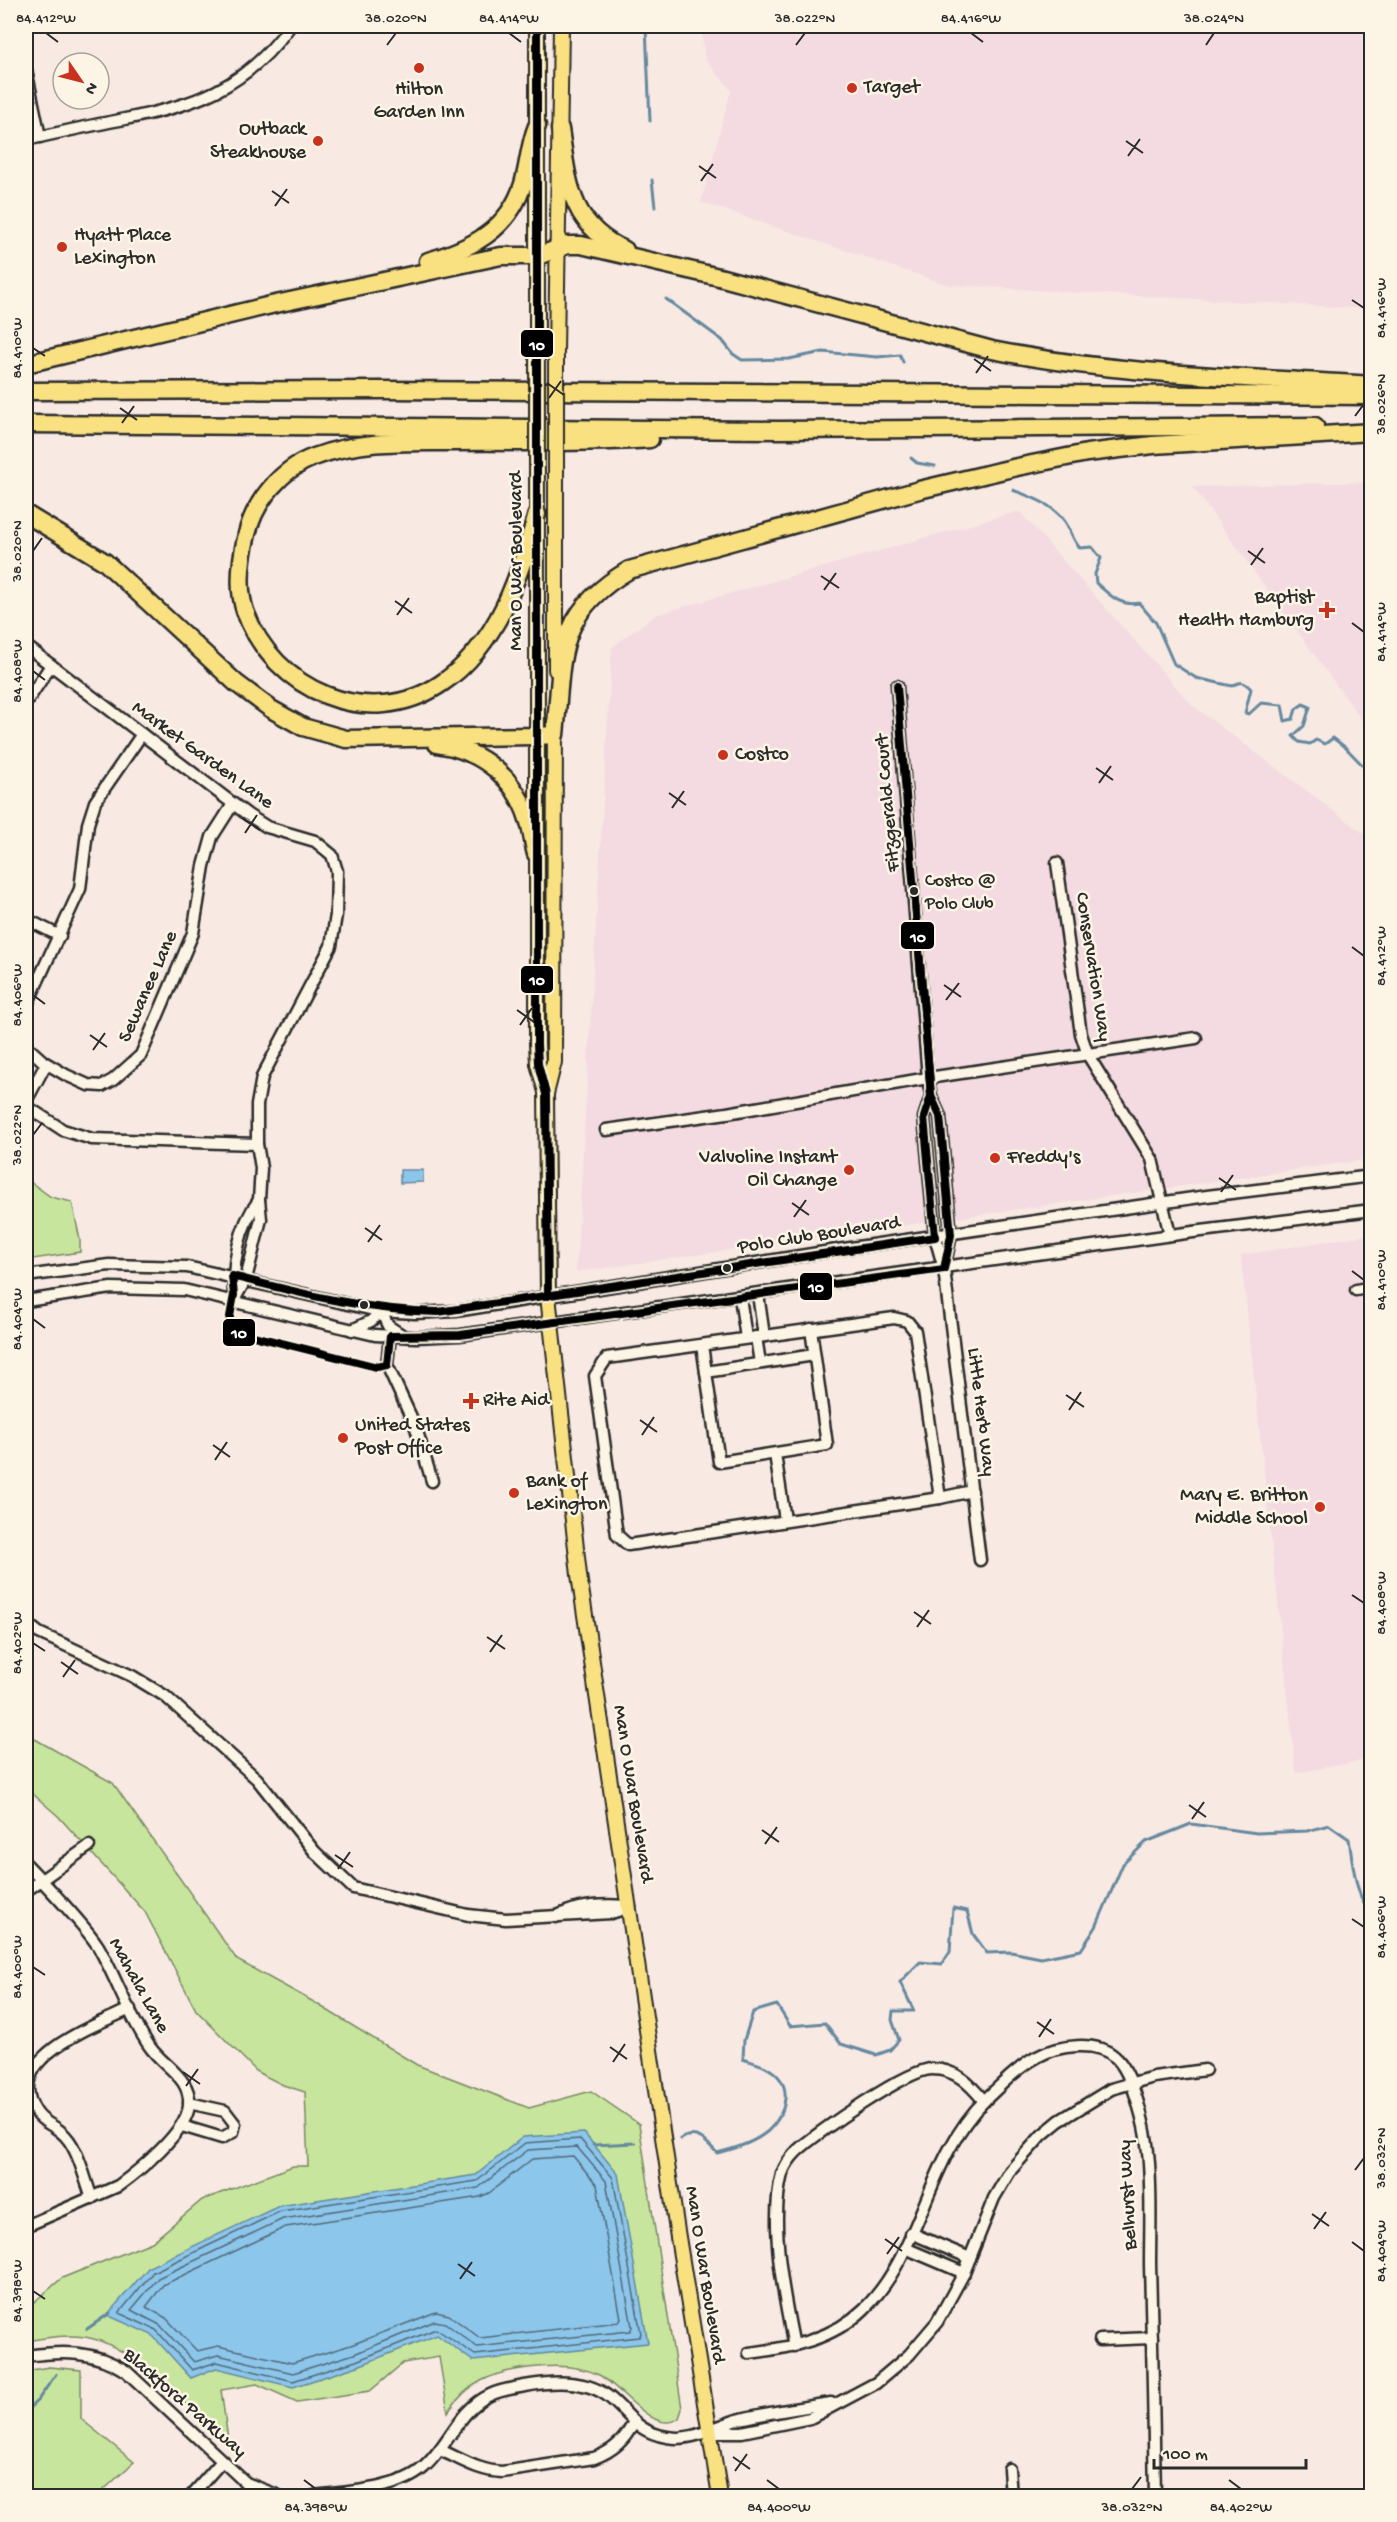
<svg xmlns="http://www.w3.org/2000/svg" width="1397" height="2522" viewBox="0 0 1397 2522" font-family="'Gochi Hand',sans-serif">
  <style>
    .built { fill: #f3dbe1 }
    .green { fill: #c7e59c; stroke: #798864; stroke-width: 1.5 }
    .water { fill: #8cc6eb; stroke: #65889e; stroke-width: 1.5 }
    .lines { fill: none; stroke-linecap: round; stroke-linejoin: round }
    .shore { stroke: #526978; stroke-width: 1.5 }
    .stream { stroke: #65889e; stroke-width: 3 }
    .minor-casing { stroke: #2b2b2b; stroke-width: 15 }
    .major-casing { stroke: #2b2b2b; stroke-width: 18 }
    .highway-casing { stroke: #2b2b2b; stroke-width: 21 }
    .minor { stroke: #fcf5e5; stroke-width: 10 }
    .major { stroke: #f9e181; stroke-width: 14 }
    .highway { stroke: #f9e181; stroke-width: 16 }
    .major-bridge-casing { stroke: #2b2b2b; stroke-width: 18; stroke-linecap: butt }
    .major-bridge { stroke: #f9e181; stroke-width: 14 }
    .bus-1-casing { stroke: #fcf5e5; stroke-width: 12 }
    .bus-1 { stroke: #000; stroke-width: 8 }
    .ticks { fill: none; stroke: #2b2b2b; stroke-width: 2 }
    .poi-dot { fill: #c8321e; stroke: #fcf5e5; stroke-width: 2 }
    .bus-dot { fill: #2b2b2b; stroke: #fcf5e5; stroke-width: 2 }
    .labels { text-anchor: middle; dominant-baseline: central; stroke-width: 5; stroke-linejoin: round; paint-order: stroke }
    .bus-label { font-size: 18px; fill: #2b2b2b; stroke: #fcf5e5; text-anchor: start }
    .poi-label { font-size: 20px; fill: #2b2b2b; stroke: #fcf5e5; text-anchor: start }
    .street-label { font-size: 20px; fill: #2b2b2b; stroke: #fcf5e5 }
    .line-badge { stroke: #fcf5e5; stroke-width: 2 }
    .badge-label { font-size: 16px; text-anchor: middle; font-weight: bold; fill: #fff }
    .neatline { fill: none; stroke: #2b2b2b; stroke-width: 2 }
    .ticks-label { font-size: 15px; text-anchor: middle; fill: #2b2b2b }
  </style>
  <rect width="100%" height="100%" fill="#f8e9e3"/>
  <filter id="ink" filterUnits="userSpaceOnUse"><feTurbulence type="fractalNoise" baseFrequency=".0167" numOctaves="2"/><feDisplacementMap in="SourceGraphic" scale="12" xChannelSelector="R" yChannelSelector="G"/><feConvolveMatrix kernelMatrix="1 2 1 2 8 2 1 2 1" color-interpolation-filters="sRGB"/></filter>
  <g filter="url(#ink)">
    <g class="built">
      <polygon points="701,26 1371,26 1371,309 948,285 701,202 731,90 705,59"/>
      <polygon points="1371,482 1372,482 1371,733 1193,487"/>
      <polygon points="1019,511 1192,705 1371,839 1371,1159 576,1272 612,647 655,615"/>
      <polygon points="1371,1234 1371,1759 1296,1773 1241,1255"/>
    </g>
    <g class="green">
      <polygon points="26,1179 51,1197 72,1202 80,1240 80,1252 26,1260"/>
      <path d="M26 1734 113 1783 237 1960 312 2001 417 2065 529 2108 591 2091 639 2124 682 2409 679 2418C655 2437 620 2385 599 2375 570 2360 511 2366 481 2381 467 2388 457 2399 448 2412L439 2357 403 2363 370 2391 297 2402 257 2384 221 2390 229 2446C192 2412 136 2345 85 2337 65 2334 45 2338 26 2341V2309L62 2278 152 2242 202 2200 293 2166H308L305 2092 283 2085 257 2072 196 2010 145 1912 58 1816 26 1788Z"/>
      <polygon points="49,2367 81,2370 81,2419 134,2462 97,2496 26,2496 26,2371"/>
    </g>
    <g class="water">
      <polygon points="400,1170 423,1170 423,1182 400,1183"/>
      <polygon points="584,2133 618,2174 648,2343 473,2361 437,2335 358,2366 293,2387 216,2368 191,2378 152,2335 107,2315 149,2267 279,2206 476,2175 523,2137"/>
    </g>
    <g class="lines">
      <g class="shore">
        <polygon points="580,2139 613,2178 641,2334 639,2337 475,2355 436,2329 356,2361 293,2381 217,2362 192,2370 156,2330 119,2313 153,2272 281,2211 477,2181 525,2143"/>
        <polygon points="577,2147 606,2181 632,2327 630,2331 477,2347 445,2323 435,2321 354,2354 293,2373 218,2355 194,2362 160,2325 131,2310 158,2278 283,2219 478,2188 528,2150"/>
        <polygon points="573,2156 597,2185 621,2319 619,2322 480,2338 449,2315 436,2312 351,2345 292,2363 218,2346 197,2351 166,2318 146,2307 163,2285 286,2227 480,2197 489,2193 532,2159"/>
      </g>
      <g class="stream">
        <polyline points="646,26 650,121"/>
        <polyline points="652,180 655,207"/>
        <polyline points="666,299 722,340 733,354 742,360 789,359 823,352 877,357 900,355 903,362"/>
        <polyline points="911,458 917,463 935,466"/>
        <path d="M1013 490C1031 497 1050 503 1063 519 1071 528 1071 539 1080 548L1092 547 1101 558 1095 574 1096 583C1110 595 1120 607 1139 603L1156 623 1174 664 1196 678 1232 686C1241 681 1244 681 1251 689L1245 713 1249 714 1261 703 1282 705 1285 721 1293 719 1296 709 1303 704 1310 707 1304 726 1293 736 1299 742 1310 744 1316 740 1325 744 1333 738 1346 748 1372 775"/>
        <polyline points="1372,798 1372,813"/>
        <path d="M680 2139C697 2130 705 2140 717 2153 734 2149 754 2143 768 2131 787 2113 794 2084 769 2069 762 2064 751 2062 743 2059L744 2040 753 2012 777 2005 790 2026 825 2023 841 2044 876 2055 890 2050 899 2040 892 2020 893 2011H914L900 1982 920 1962 942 1964 950 1952 953 1908 967 1911 973 1934 987 1953 1011 1952 1041 1958 1081 1950 1096 1927 1123 1864 1146 1842 1191 1824 1257 1833 1307 1831 1329 1825 1349 1839C1352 1858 1356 1902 1372 1913"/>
        <polyline points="593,2145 635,2143"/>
        <polyline points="87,2329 110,2313"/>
        <polyline points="26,2411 38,2400 56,2374"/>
      </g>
      <g class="minor-casing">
        <g id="minor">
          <polyline points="26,70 40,137"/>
          <path d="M26 140C57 133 88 126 120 120 193 106 245 89 290 26"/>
          <polyline points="26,646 248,815 267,827 315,841 332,855 337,871 336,915 331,946 262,1077 257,1105 257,1144 261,1168 259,1200 261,1219 246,1279 234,1300"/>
          <polyline points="897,686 928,1078 931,1096 940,1116 951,1235 944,1269"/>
          <polyline points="26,703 51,665"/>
          <polyline points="1057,863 1081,1034 1088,1055 1152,1159 1170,1235"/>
          <polyline points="26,919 60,936"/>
          <polyline points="26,1007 80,889 88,824 95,802 142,734"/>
          <polyline points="26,1046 44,1062 66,1075 88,1085 102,1086 113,1080 141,1055 193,933 204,866 212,837 233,804"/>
          <polyline points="931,1096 924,1117 935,1237 944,1269 980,1560"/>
          <polyline points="26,1101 46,1064"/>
          <polyline points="26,1106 63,1130 92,1139 257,1144"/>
          <polyline points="606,1130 727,1113 928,1078 1196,1038"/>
          <polyline points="26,1276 109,1265 187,1267 378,1311 415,1313 456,1311 837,1250 1207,1196 1372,1176"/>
          <polyline points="1356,1290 1372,1287"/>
          <polyline points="758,1294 764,1336"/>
          <polyline points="740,1297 746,1338"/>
          <path d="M234 1299C232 1266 238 1227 259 1200"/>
          <polyline points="26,1301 111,1288 184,1290 375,1335 416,1337 460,1335 1193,1232 1372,1210"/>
          <polygon points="894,1318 907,1321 915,1331 940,1498 628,1545 617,1535 595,1376 607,1358"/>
          <polyline points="352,1330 371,1321 381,1311 388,1326 402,1335"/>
          <polyline points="390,1336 387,1365 416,1428 432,1481"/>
          <polyline points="756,1337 760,1363"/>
          <polyline points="702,1345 719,1462 827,1445 811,1329"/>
          <polyline points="706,1372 814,1355"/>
          <polyline points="775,1454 785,1520"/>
          <polyline points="940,1498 972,1491"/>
          <polyline points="26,1623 39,1633 132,1676 165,1696 257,1779 315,1852 353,1888 468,1915 506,1919 611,1913 630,1907"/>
          <path d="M26 1864C46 1885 83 1923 98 1946 117 1979 129 2017 150 2047 164 2067 192 2078 189 2106 186 2132 140 2170 118 2186L26 2226"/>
          <polyline points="26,1891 89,1846"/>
          <path d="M556 1917C577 1905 602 1904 625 1906"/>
          <polyline points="182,2126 222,2138 233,2132 235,2124 225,2111 189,2103"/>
          <path d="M92 2198C84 2178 78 2145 61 2132 52 2124 43 2123 36 2112 0 2058 95 2026 130 2009"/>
          <polyline points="911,2233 970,2258"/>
          <polyline points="905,2248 964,2273"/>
          <polyline points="1100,2340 1152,2338"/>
          <path d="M794 2346C784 2298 769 2222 782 2174 785 2165 790 2158 797 2151 816 2133 908 2069 932 2069 956 2069 970 2084 984 2101"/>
          <path d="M749 2353C791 2348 833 2339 864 2309 922 2253 925 2160 985 2100 1000 2086 1018 2067 1037 2057 1058 2045 1096 2040 1115 2057 1133 2072 1146 2129 1148 2152 1152 2188 1150 2227 1150 2264 1152 2341 1154 2419 1155 2496"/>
          <path d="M26 2356C62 2351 93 2350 126 2371L246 2483 279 2496"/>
          <polyline points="709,2432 742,2432 810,2418 876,2383 909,2355 937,2322 964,2273 994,2198 1010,2171 1042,2135 1059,2121 1111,2089 1154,2077 1205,2070"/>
          <path d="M440 2450C461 2459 478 2471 502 2472L594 2458C611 2452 625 2441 633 2423"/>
          <polyline points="1009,2469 1011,2496"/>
          <polyline points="191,2496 222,2461"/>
          <path d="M314 2496C346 2492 398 2490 423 2468 449 2446 458 2410 490 2395 500 2390 514 2388 525 2386 552 2381 586 2379 609 2397 630 2414 636 2432 667 2437 695 2442 716 2425 741 2419 770 2412 801 2408 831 2403"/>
        </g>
      </g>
      <g class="major-casing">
        <g id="major">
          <polyline points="537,26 537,352"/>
          <polyline points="556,352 561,26"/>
          <polyline points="537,465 537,1044 538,1064 546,1092"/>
          <polyline points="556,670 556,465"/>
          <polyline points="555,725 554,1062 546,1094 548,1296 579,1575 677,2231 720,2496"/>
        </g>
      </g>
      <g class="highway-casing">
        <g id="highway">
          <path d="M560 129C568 182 569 225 625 250"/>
          <path d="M428 261C470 249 509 230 523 184 529 164 529 145 537 126"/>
          <path d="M26 364 271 305 501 256H538L567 245H581L719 277 992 350C1116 375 1245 377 1372 385"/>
          <polyline points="26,391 382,390 1372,396"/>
          <polyline points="26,424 779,430 1315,426"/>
          <path d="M26 514 105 562 236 683 271 709 303 727 346 739 537 736 555 735C563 658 554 614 629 570L919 490 1017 467 1087 453 1153 445 1372 432"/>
          <path d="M537 514C520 575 498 645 442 683 369 733 273 690 245 611 237 587 241 558 247 534 255 501 281 469 314 457 359 440 405 442 452 442 518 441 585 444 650 439"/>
          <path d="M437 744C482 750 516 778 529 822 532 832 533 843 536 854"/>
        </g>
      </g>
      <use href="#minor" class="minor"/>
      <use href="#major" class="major"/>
      <use href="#highway" class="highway"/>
      <g class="major-bridge-casing">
        <g id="major-bridge">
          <polyline points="537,352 537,465"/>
          <polyline points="556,352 556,465"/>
        </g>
      </g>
      <use href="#major-bridge" class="major-bridge"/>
      <g class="bus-1-casing">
        <g id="bus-1">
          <polyline points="537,26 537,1044 538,1064 546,1094 548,1296"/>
          <polyline points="897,686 931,1096"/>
          <polyline points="914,889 931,1096"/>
          <path d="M931 1096 940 1116 951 1235 944 1269 460 1335 390 1336 387 1365 377 1367 238 1332 229 1322 234 1295 232 1276C300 1293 367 1311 438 1312L935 1237 924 1117Z"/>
        </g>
      </g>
      <use href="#bus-1" class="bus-1"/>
    </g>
  </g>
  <path class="ticks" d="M46 33 58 42M509 33 521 42M971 33 983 42M387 45 396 33M796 45 805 33M1206 45 1214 33M1126 141 1143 153M1128 156 1140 139M699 166 716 178M701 181 713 164M272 191 289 203M275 206 287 189M1352 300 1364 308M33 348 45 356M974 359 991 371M976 373 988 356M547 383 564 395M549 398 561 381M120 408 137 420M1355 416 1364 404M122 423 134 406M33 551 42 538M1248 551 1265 563M1251 565 1263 548M821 576 839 588M824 590 836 573M395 601 412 613M397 615 409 598M1352 623 1364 632M33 671 45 680M1096 768 1113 780M1099 783 1111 766M669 793 686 805M672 808 684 791M242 818 260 830M245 833 257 815M1352 947 1364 956M944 985 961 997M33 995 45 1004M946 1000 959 983M517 1010 534 1022M520 1025 532 1008M90 1035 107 1047M93 1050 105 1033M33 1135 42 1123M1219 1178 1236 1190M1221 1192 1233 1175M792 1203 809 1215M794 1217 806 1200M365 1228 382 1240M368 1242 380 1225M1352 1271 1364 1280M33 1319 45 1328M1066 1395 1084 1407M1069 1410 1081 1392M640 1420 657 1432M642 1435 654 1417M213 1445 230 1457M215 1460 227 1442M1352 1595 1364 1603M914 1612 931 1624M917 1627 929 1610M487 1637 505 1649M33 1643 45 1651M490 1652 502 1635M61 1662 78 1674M63 1677 75 1660M1189 1805 1206 1817M1192 1819 1204 1802M762 1830 779 1842M765 1844 777 1827M335 1855 353 1867M338 1869 350 1852M1352 1919 1364 1927M33 1967 45 1975M1037 2022 1054 2034M1039 2037 1051 2019M610 2047 627 2059M613 2062 625 2044M183 2072 200 2084M186 2086 198 2069M1355 2170 1364 2158M1312 2214 1329 2226M1314 2229 1326 2212M885 2239 902 2251M1352 2242 1364 2251M887 2254 899 2237M458 2264 475 2276M460 2279 472 2262M33 2291 45 2299M733 2457 750 2469M735 2471 747 2454M304 2480 316 2489M767 2480 779 2489M1229 2480 1241 2489M1132 2489 1141 2477"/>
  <g class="poi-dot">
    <circle cx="419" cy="68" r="6"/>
    <circle cx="852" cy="88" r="6"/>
    <circle cx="318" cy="141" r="6"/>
    <circle cx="62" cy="247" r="6"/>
    <path d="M1324 601h6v6h6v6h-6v6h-6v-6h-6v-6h6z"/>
    <circle cx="723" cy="755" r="6"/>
    <circle cx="995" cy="1158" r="6"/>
    <circle cx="849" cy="1170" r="6"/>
    <path d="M468 1392h6v6h6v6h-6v6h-6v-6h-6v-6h6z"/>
    <circle cx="343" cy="1438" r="6"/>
    <circle cx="514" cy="1493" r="6"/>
    <circle cx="1320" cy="1507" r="6"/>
  </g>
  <g class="bus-dot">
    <circle cx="914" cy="891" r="5"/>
    <circle cx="727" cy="1268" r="5"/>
    <circle cx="364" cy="1305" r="5"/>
  </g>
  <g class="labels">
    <g class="bus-label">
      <text x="925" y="881">Costco @<tspan x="925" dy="23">Polo Club</tspan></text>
    </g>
    <g class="poi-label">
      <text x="864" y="88">Target</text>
      <text x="419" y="90" text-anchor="middle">Hilton<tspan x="419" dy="23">Garden Inn</tspan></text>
      <text x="306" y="130" text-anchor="end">Outback<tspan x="306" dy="23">Steakhouse</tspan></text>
      <text x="74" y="236">Hyatt Place<tspan x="74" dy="23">Lexington</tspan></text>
      <text x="1314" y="598" text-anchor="end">Baptist<tspan x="1314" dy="23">Health Hamburg</tspan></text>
      <text x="735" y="755">Costco</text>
      <text x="837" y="1158" text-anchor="end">Valvoline Instant<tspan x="837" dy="23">Oil Change</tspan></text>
      <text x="1007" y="1158">Freddy's</text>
      <text x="483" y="1401">Rite Aid</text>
      <text x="355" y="1426">United States<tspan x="355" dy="23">Post Office</tspan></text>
      <text x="526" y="1482">Bank of<tspan x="526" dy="23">Lexington</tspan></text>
      <text x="1308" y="1496" text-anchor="end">Mary E. Britton<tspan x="1308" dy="23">Middle School</tspan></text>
    </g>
    <g class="street-label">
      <text transform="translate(517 561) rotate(-90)">Man O War Boulevard</text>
      <text transform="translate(202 756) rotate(36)">Market Garden Lane</text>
      <text transform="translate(889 803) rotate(-95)">Fitzgerald Court</text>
      <text transform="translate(1092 967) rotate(81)">Conservation Way</text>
      <text transform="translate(149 987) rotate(-66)">Sewanee Lane</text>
      <text transform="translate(819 1236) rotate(-9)">Polo Club Boulevard</text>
      <text transform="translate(980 1412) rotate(83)">Little Herb Way</text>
      <text transform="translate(632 1794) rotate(81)">Man O War Boulevard</text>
      <text transform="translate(138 1986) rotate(61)">Mahala Lane</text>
      <text transform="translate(1129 2195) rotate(-93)">Belhurst Way</text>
      <text transform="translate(704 2275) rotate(81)">Man O War Boulevard</text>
      <text transform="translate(184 2404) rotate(41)">Blackford Parkway</text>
    </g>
  </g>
  <g class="line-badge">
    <rect x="520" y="329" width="34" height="29" rx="6" fill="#000"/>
    <rect x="900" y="921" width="35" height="29" rx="6" fill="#000"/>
    <rect x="520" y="965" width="34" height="29" rx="6" fill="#000"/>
    <rect x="799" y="1272" width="34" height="29" rx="6" fill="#000"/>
    <rect x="222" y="1318" width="34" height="29" rx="6" fill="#000"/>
  </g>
  <g class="badge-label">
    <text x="537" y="350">10</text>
    <text x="918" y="942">10</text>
    <text x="537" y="985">10</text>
    <text x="816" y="1292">10</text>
    <text x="239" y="1338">10</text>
  </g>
  <rect width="1397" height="2522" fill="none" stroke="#fcf5e5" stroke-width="66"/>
  <g transform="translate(81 81) rotate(125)"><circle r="28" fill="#fcf5e5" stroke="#a8a49b" stroke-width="1.5"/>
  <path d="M0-4.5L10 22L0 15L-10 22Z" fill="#c8321e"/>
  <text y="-9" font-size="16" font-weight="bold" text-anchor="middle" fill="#2b2b2b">N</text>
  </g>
  <path d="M1154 2459v9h152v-9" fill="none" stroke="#2b2b2b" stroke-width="3"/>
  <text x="1163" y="2459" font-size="18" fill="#2b2b2b" stroke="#fcf5e5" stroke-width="4.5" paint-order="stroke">100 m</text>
  <rect x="33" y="33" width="1331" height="2456" class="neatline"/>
  <g class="ticks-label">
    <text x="46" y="22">84.412°W</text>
    <text x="396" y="22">38.020°N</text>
    <text x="509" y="22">84.414°W</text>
    <text x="805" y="22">38.022°N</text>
    <text x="971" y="22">84.416°W</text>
    <text x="1214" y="22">38.024°N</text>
    <text transform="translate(1380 308) rotate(-90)" y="5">84.416°W</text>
    <text transform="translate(16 348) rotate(-90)" y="5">84.410°W</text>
    <text transform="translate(1380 404) rotate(-90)" y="5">38.026°N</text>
    <text transform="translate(16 551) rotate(-90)" y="5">38.020°N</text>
    <text transform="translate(1380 632) rotate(-90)" y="5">84.414°W</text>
    <text transform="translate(16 671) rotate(-90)" y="5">84.408°W</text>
    <text transform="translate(1380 956) rotate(-90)" y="5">84.412°W</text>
    <text transform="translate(16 995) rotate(-90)" y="5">84.406°W</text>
    <text transform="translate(16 1135) rotate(-90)" y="5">38.022°N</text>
    <text transform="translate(1380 1280) rotate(-90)" y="5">84.410°W</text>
    <text transform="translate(16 1319) rotate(-90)" y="5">84.404°W</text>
    <text transform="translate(1380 1603) rotate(-90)" y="5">84.408°W</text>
    <text transform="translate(16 1643) rotate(-90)" y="5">84.402°W</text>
    <text transform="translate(1380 1927) rotate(-90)" y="5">84.406°W</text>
    <text transform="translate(16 1967) rotate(-90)" y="5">84.400°W</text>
    <text transform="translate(1380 2158) rotate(-90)" y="5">38.032°N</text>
    <text transform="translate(1380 2251) rotate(-90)" y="5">84.404°W</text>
    <text transform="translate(16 2291) rotate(-90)" y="5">84.398°W</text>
    <text x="316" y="2511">84.398°W</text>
    <text x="779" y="2511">84.400°W</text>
    <text x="1132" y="2511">38.032°N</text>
    <text x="1241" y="2511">84.402°W</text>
  </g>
</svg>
